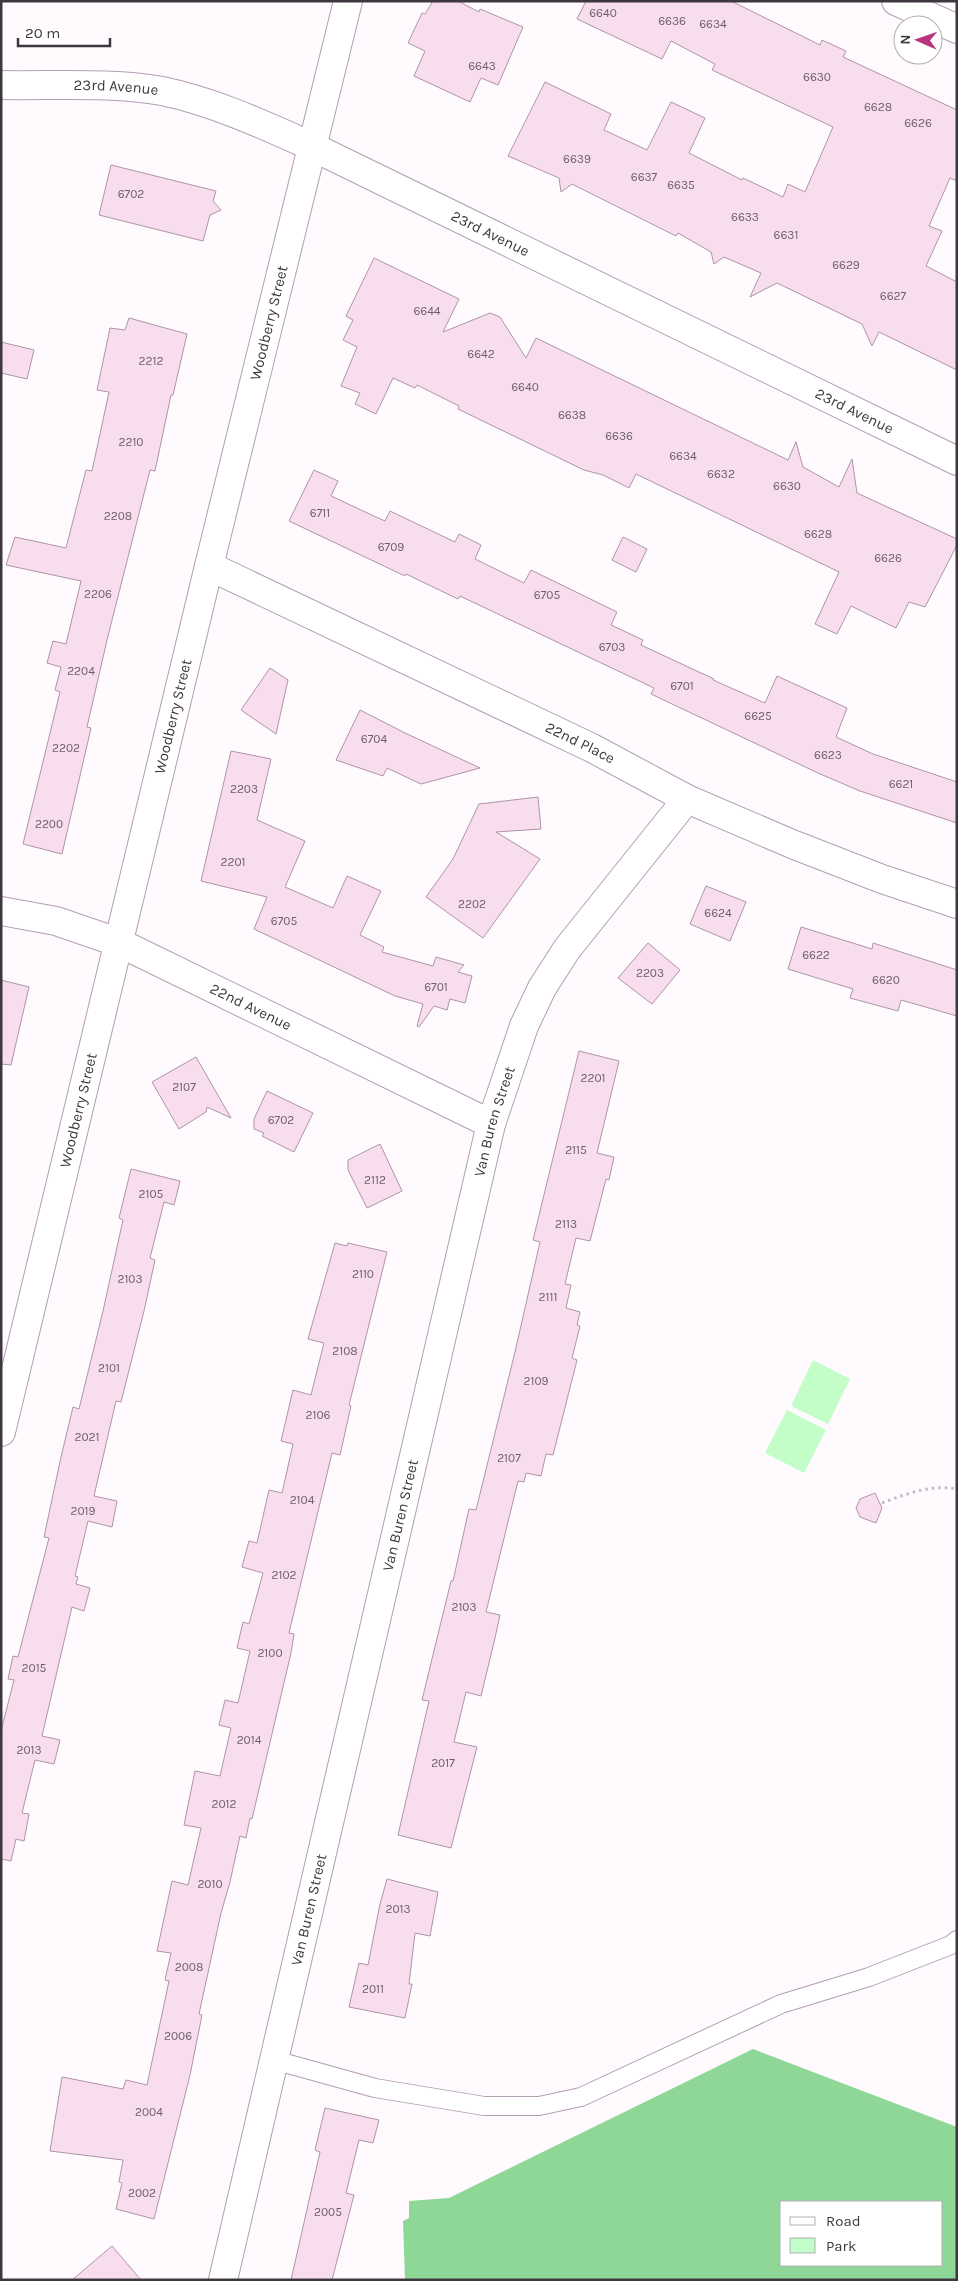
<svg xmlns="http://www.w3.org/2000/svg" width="958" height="2281" viewBox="0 0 958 2281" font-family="Karla,sans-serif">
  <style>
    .green { fill: #c3fdc7 }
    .forest { fill: #8fd796; fill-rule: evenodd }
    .building { fill: #f8ddee; stroke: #ae95a5 }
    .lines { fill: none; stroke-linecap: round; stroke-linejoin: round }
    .service-casing { stroke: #b29eb3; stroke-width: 20 }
    .minor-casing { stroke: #b29eb3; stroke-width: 30 }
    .tertiary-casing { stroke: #b29eb3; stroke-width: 30 }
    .path { stroke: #c1bcc2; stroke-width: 3; stroke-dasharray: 2.5 4; stroke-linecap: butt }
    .service { stroke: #fff; stroke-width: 18 }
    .minor { stroke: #fff; stroke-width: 28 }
    .tertiary { stroke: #fff; stroke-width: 28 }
    .labels { text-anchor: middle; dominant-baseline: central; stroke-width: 5; stroke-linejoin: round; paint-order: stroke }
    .number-label { font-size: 12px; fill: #6d606c }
    .street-label { font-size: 15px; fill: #3f3740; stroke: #fff }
  </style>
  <rect width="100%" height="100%" fill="#fefafe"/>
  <g class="green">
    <polygon points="813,1360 850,1379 828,1424 791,1406"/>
    <polygon points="787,1410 826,1430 804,1473 765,1453"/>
  </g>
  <path class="forest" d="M753 2049 957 2127V2280H405L403 2221 409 2218V2201L449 2198ZM782 2202H942V2265H782Z"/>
  <g class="building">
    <polygon points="433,1 458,1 479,12 480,9 523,27 498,85 481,78 470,102 414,76 425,51 408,43 422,13 425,14"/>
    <polygon points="586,1 731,1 820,45 822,40 846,51 843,57 957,110 957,181 950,178 929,226 942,231 926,266 957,282 957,370 879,332 872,346 862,324 777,283 750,297 761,273 724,257 714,264 711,252 678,233 676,236 572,184 561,192 559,178 508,156 545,82 611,114 604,130 647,150 671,102 705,118 689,153 742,180 743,178 783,197 788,184 805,192 833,127 712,70 715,64 671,41 662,59 577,19"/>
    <polygon points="111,165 216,191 213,201 221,210 210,215 203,241 99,215"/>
    <polygon points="374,258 459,299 443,332 490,313 500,317 526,358 536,338 788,460 796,442 803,467 839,487 852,459 857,493 957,539 957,545 925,607 909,602 896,628 851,606 837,634 815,624 839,572 692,501 636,474 629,488 603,475 584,470 458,409 459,406 417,385 415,388 393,378 376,414 355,404 360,393 341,386 357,347 343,340 353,320 346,316"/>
    <polygon points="129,318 187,334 173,395 171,395 155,471 150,470 107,640 87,727 91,728 62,854 23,844 60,692 55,690 61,667 47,663 53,641 66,644 81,581 6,565 15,537 66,548 86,470 92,471 109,392 97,390 110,328 125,330"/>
    <polygon points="1,342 34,350 27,379 1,373"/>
    <polygon points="314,470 338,481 331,496 376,517 385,521 390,511 455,542 459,534 481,545 475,559 524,583 531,570 617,612 611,625 643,640 641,645 714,679 713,680 765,703 777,676 847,708 836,737 873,754 957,782 957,823 860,791 818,773 651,694 654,688 460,596 458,599 406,574 405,576 289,521"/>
    <polygon points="623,537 647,549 636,572 612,560"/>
    <polygon points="270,668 288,680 276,734 241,710"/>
    <polygon points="360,710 405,733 480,768 421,784 387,768 383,776 336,760"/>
    <polygon points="231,751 271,759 257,820 305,841 285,887 333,908 347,876 381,891 360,935 384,947 382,952 433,966 436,957 464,965 458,972 472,976 465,1003 450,999 447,1010 434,1006 419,1027 417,1026 423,1004 395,996 254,929 267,897 201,881"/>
    <polygon points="538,797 541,829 496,832 540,859 483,938 426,897 453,859 479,804"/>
    <polygon points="706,886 746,902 730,941 690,924"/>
    <polygon points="801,927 872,949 873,943 957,970 957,1016 901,1000 898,1011 850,998 853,989 788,969"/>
    <polygon points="648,943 680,970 652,1004 618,978"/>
    <polygon points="1,980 29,987 11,1065 1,1064"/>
    <polygon points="579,1051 619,1061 597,1153 614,1157 609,1180 606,1179 590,1241 576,1238 565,1284 571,1285 566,1308 580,1312 577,1325 580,1326 572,1358 577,1360 553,1455 546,1454 541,1476 526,1473 524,1482 518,1481 486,1612 500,1615 495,1638 481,1696 466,1692 454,1742 477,1747 451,1848 398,1835 429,1701 422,1700 451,1581 453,1581 469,1509 476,1510 515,1352 540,1242 533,1240"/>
    <polygon points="196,1057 231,1118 207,1107 206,1112 179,1129 152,1082"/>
    <polygon points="267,1091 313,1113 294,1152 262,1136 264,1133 254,1129 254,1119"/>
    <polygon points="380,1144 402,1191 367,1208 348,1170 348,1160"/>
    <polygon points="131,1169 180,1181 174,1205 164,1202 150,1258 155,1260 144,1311 121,1402 116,1401 94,1496 117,1501 112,1527 88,1521 75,1576 78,1577 76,1584 90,1588 84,1611 72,1607 42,1736 60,1740 54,1764 35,1760 22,1813 29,1814 24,1841 16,1839 11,1861 1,1859 1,1731 14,1680 8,1679 13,1656 18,1657 49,1538 44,1537 61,1457 73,1407 79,1409 103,1311 123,1220 119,1218"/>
    <polygon points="335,1243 347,1246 348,1243 387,1252 349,1405 351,1406 340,1455 332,1453 321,1499 289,1633 294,1634 291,1653 252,1819 250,1818 246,1838 240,1836 230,1882 221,1913 199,2014 202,2015 190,2075 154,2219 116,2209 122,2183 119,2182 123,2160 50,2151 62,2077 123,2089 126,2080 147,2085 169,1981 165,1980 171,1953 157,1951 172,1881 188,1885 201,1828 184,1825 195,1771 220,1776 231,1728 219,1725 225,1700 238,1703 250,1651 237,1648 243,1622 249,1624 263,1573 242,1567 249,1541 257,1543 269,1490 282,1493 293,1444 281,1441 293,1390 311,1395 324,1343 308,1339"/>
    <polygon points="875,1493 882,1508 876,1523 860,1517 856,1508 860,1499"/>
    <polygon points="387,1879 438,1892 430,1936 415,1933 409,1984 412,1984 405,2018 349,2007 359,1963 368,1965 380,1904"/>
    <polygon points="325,2108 379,2120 373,2143 359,2140 346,2193 354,2195 332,2280 291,2280 320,2152 315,2150"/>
    <polygon points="112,2246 141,2280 72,2280"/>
  </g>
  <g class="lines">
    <g class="service-casing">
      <polyline id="service" points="274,2060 375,2088 484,2106 539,2106 581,2097 781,2004 869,1977 951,1945 957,1940"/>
    </g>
    <g class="minor-casing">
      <g id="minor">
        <polyline points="896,1 957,29"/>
        <path id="s1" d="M209 566 592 748 687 799 792 844 882 879 957 904"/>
        <path id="s2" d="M1 911 56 921 120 943 491 1124"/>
        <path id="s3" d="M1 1432 209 566 348 1"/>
        <path id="s4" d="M223 2280 491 1124 524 1026 542 988 567 949 687 799"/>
      </g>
    </g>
    <g class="tertiary-casing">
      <g id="tertiary">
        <path id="s5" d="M1 85C51 86 115 82 162 91 215 102 264 125 313 147L957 461"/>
      </g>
    </g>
    <path class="path" d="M882 1503C906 1494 931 1484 957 1489"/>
    <use href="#service" class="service"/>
    <use href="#minor" class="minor"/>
    <use href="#tertiary" class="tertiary"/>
  </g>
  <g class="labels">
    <g class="number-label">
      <text x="603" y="13">6640</text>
      <text x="672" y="21">6636</text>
      <text x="713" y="24">6634</text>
      <text x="482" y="66">6643</text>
      <text x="817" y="77">6630</text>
      <text x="878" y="107">6628</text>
      <text x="918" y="123">6626</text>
      <text x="577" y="159">6639</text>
      <text x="644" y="177">6637</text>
      <text x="681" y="185">6635</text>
      <text x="131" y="194">6702</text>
      <text x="745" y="217">6633</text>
      <text x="786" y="235">6631</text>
      <text x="846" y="265">6629</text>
      <text x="893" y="296">6627</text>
      <text x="427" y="311">6644</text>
      <text x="481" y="354">6642</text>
      <text x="151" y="361">2212</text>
      <text x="525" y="387">6640</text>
      <text x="572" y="415">6638</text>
      <text x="619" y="436">6636</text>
      <text x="131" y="442">2210</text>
      <text x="683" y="456">6634</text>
      <text x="721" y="474">6632</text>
      <text x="787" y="486">6630</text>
      <text x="320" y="513">6711</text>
      <text x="118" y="516">2208</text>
      <text x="818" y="534">6628</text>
      <text x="391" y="547">6709</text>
      <text x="888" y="558">6626</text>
      <text x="98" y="594">2206</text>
      <text x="547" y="595">6705</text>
      <text x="612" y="647">6703</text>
      <text x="81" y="671">2204</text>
      <text x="682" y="686">6701</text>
      <text x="758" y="716">6625</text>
      <text x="374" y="739">6704</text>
      <text x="66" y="748">2202</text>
      <text x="828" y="755">6623</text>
      <text x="901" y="784">6621</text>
      <text x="244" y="789">2203</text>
      <text x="49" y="824">2200</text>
      <text x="233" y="862">2201</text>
      <text x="472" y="904">2202</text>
      <text x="718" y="913">6624</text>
      <text x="284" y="921">6705</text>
      <text x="816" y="955">6622</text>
      <text x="650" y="973">2203</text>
      <text x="886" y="980">6620</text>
      <text x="436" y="987">6701</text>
      <text x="593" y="1078">2201</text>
      <text x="184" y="1087">2107</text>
      <text x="281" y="1120">6702</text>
      <text x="576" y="1150">2115</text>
      <text x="375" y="1180">2112</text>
      <text x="151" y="1194">2105</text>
      <text x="566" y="1224">2113</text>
      <text x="363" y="1274">2110</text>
      <text x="130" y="1279">2103</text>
      <text x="548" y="1297">2111</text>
      <text x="345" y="1351">2108</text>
      <text x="109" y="1368">2101</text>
      <text x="536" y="1381">2109</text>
      <text x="318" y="1415">2106</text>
      <text x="87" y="1437">2021</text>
      <text x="509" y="1458">2107</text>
      <text x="302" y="1500">2104</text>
      <text x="83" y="1511">2019</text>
      <text x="284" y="1575">2102</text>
      <text x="464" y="1607">2103</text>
      <text x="270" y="1653">2100</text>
      <text x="34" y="1668">2015</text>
      <text x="249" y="1740">2014</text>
      <text x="29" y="1750">2013</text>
      <text x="443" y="1763">2017</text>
      <text x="224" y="1804">2012</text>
      <text x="210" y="1884">2010</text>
      <text x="398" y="1909">2013</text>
      <text x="189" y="1967">2008</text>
      <text x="373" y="1989">2011</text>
      <text x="178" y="2036">2006</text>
      <text x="149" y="2112">2004</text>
      <text x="142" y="2193">2002</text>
      <text x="328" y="2212">2005</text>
    </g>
    <g class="street-label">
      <text stroke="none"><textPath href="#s5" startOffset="115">23rd Avenue</textPath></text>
      <text stroke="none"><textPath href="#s5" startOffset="520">23rd Avenue</textPath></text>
      <text stroke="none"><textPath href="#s3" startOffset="1141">Woodberry Street</textPath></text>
      <text stroke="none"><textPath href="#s5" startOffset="925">23rd Avenue</textPath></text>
      <text stroke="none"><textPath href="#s3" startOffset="736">Woodberry Street</textPath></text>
      <text stroke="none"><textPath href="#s1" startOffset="411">22nd Place</textPath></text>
      <text stroke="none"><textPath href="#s2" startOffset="269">22nd Avenue</textPath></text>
      <text stroke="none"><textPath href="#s3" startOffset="331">Woodberry Street</textPath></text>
      <text stroke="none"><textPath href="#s4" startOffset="1190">Van Buren Street</textPath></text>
      <text stroke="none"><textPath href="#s4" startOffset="785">Van Buren Street</textPath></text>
      <text stroke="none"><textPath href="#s4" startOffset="380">Van Buren Street</textPath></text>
    </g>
  </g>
  <rect width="958" height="2281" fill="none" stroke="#3f3740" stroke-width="5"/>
  <rect x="780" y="2201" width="162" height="65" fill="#ffffff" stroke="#b2afb3"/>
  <rect x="790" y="2217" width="25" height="8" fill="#ffffff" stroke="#b2afb3"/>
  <text x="826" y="2226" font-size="15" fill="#3f3740">Road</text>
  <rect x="790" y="2238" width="25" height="15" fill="#c3fdc7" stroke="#b2afb3"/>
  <text x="826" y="2251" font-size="15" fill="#3f3740">Park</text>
  <g transform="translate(918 40) rotate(272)"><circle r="24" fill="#ffffff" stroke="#b2afb3"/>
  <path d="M0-4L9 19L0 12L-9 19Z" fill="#b8357d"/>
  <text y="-8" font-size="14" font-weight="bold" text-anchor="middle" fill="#3f3740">N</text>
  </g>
  <path d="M18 38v8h92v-8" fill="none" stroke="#3f3740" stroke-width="2.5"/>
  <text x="25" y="38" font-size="15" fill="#3f3740" stroke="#ffffff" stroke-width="4" paint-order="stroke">20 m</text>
</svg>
